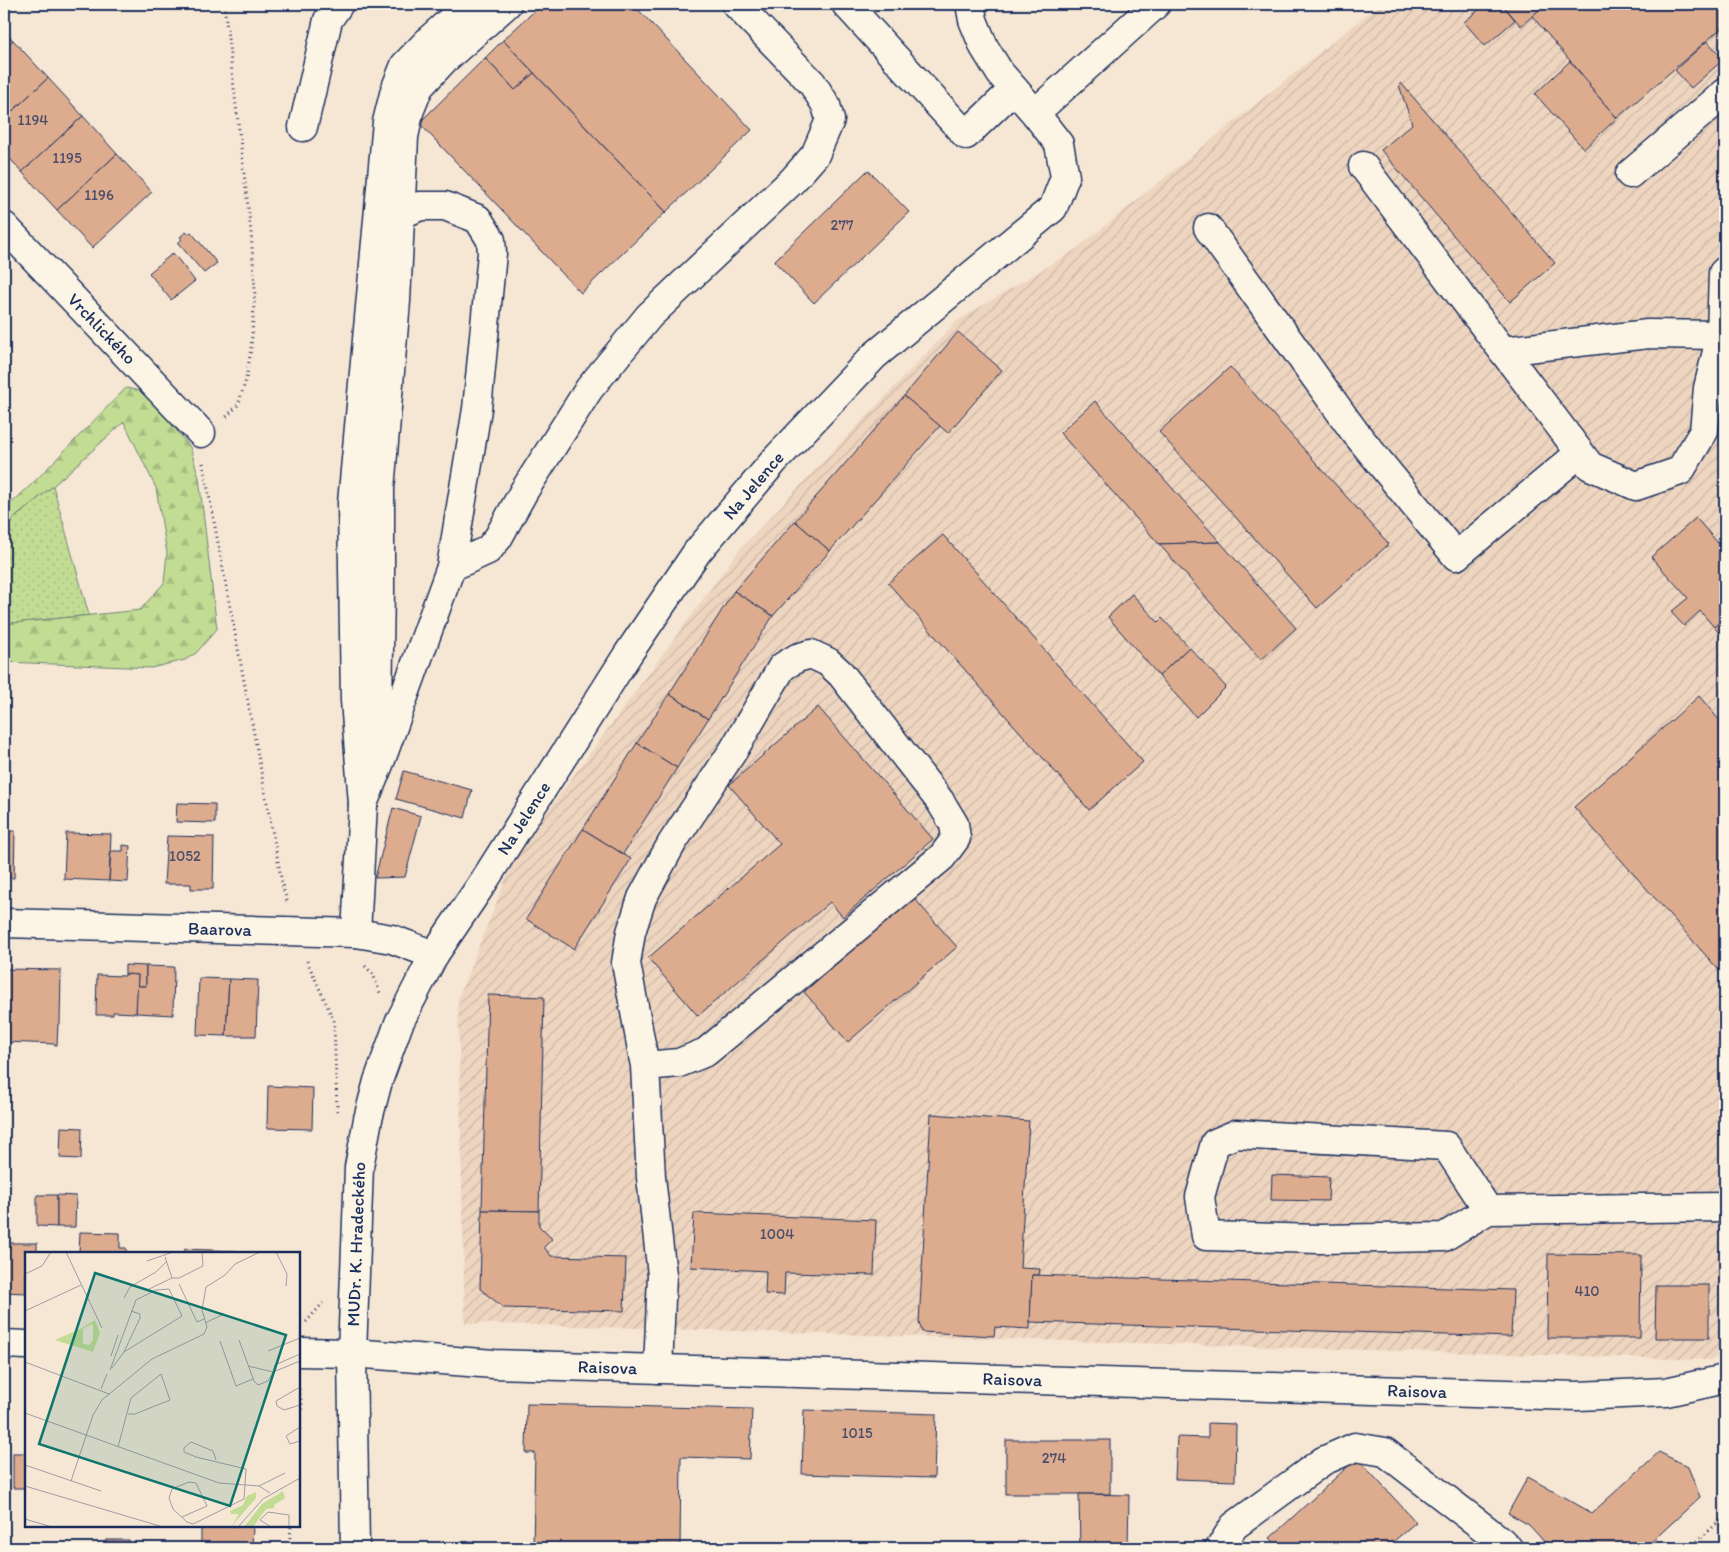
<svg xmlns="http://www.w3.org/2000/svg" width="1729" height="1552" viewBox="0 0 1729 1552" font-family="Itim,sans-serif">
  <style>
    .industrial { fill: url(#industrial-furrows) }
    .green { fill: url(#green-dots); stroke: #6e8678 }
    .forest { fill: url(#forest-firs); stroke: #6e8678 }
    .building { fill: #ddac8f; stroke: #1b2f5e }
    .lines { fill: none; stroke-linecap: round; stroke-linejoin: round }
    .minor-casing { stroke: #1b2f5e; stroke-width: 31 }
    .path { stroke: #1b2f5e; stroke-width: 3; stroke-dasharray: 1 4; stroke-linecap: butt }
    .minor { stroke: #fcf5e5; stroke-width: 28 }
    .labels { text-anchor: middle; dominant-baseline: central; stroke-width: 5; stroke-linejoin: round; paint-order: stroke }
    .number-label { font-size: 15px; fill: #4c4e6a }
    .street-label { font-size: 18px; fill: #1b2f5e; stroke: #fcf5e5 }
    .inset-road { fill: none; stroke: #9e9da5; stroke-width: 1 }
    .view { fill: #0f766e; fill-opacity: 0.15; stroke: #0f766e; stroke-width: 2.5 }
    .inset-edge { fill: none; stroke: #1b2f5e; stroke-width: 2.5 }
  </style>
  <defs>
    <pattern id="industrial-furrows" width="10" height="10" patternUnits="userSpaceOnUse" patternTransform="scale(1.25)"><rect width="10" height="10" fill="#eed5bf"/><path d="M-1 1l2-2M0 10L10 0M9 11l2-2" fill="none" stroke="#ccb7a7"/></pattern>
    <pattern id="green-dots" width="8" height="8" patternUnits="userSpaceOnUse" patternTransform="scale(1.25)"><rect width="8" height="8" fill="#c2dc93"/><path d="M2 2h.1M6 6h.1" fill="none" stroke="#a6bd81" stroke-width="1.8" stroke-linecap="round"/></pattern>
    <pattern id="forest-firs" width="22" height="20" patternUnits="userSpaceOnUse" patternTransform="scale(1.25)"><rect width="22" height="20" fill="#c2dc93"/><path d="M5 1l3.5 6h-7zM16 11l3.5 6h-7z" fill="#a6bd81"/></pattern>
  </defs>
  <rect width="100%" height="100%" fill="#f6e6d4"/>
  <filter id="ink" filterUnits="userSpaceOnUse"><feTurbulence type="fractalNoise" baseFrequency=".02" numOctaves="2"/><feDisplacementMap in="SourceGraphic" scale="10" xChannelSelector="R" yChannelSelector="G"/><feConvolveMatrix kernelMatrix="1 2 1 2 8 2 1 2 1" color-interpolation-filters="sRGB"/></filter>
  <g filter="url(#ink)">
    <polygon class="industrial" points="1380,4 1725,4 1725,1352 1712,1360 465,1323 458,998 516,854 740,549 957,321 1075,250"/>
    <polygon class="green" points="53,486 89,615 4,624 4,527"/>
    <polygon class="forest" points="126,388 140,391 155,404 190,447 199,478 217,629 196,653 185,660 151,668 4,662 4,624 140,610 164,583 167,553 156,488 124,422 53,486 7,524 7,507 31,485"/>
    <g class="building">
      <polygon points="542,4 633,4 752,130 666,212 503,40"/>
      <polygon points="1486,4 1502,4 1515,20 1485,46 1464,22"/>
      <polygon points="1502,4 1546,4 1521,26"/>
      <polygon points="1546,4 1725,4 1725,25 1617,118 1589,86 1590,84 1532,16"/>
      <polygon points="4,31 13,40 4,49"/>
      <polygon points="13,40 48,78 4,119 4,49"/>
      <polygon points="503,40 534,73 515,90 485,58"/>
      <polygon points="1707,41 1724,59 1691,88 1675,70"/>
      <polygon points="485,58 515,90 534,73 666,212 581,293 419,123"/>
      <polygon points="1570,61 1590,85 1589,86 1617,118 1584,149 1535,94"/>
      <polygon points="48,78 83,116 22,172 4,152 4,119"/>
      <polygon points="1401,83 1555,263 1510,302 1381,150 1412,124 1399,85"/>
      <polygon points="83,116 117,154 57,210 22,172"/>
      <polygon points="117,154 152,192 92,248 57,210"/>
      <polygon points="868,170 909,212 814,303 774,261"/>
      <polygon points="186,232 188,234 191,232 217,263 204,273 178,243 182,239 180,237"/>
      <polygon points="173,253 195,281 171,300 149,273"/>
      <polygon points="958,332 1002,370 948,433 904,396"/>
      <polygon points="1230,367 1389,544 1317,608 1159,432"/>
      <polygon points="904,396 940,426 830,551 795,521"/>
      <polygon points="1095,401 1220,542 1159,544 1060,433"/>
      <polygon points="1696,518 1725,551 1725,617 1714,627 1700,611 1684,626 1671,612 1688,598 1651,557"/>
      <polygon points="795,521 830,551 773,616 734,591"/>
      <polygon points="943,535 1143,762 1089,810 888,583"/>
      <polygon points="1220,542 1296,628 1261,660 1159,544"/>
      <polygon points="734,591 773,616 708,719 669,694"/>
      <polygon points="1132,594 1158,622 1162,618 1189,647 1159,676 1108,617"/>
      <polygon points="1725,617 1725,640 1714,627"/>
      <polygon points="1189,647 1226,687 1196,717 1159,676"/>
      <polygon points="669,694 708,719 677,768 637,743"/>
      <polygon points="1699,696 1725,727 1725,977 1574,807"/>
      <polygon points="818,707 933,839 843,917 830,902 698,1016 648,958 780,844 729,785"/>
      <polygon points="637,743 677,768 623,854 583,829"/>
      <polygon points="404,771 472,790 465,818 396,799"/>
      <polygon points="177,803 215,804 215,823 176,822"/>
      <polygon points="393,808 421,816 405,877 375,878"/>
      <polygon points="583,829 631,859 574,949 526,919"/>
      <polygon points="4,831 15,831 14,878 4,878"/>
      <polygon points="66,833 111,834 109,881 64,879"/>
      <polygon points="167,836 214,837 213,889 191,889 191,884 164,884"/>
      <polygon points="123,845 130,846 128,882 109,881 111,851 123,851"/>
      <polygon points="913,897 957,947 848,1042 804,992"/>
      <polygon points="125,965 146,966 146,986 137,986 138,975 125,974"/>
      <polygon points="146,966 174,967 173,1015 136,1013 137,986 146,986"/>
      <polygon points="4,969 61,970 60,1024 58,1024 57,1045 55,1045 55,1044 4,1042"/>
      <polygon points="125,974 138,975 136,1013 113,1012 113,1015 96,1015 97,975 125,976"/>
      <polygon points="199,978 229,979 226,1036 197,1035"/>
      <polygon points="229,979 258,980 256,1036 226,1036"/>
      <polygon points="488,995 544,997 539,1211 482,1210"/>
      <polygon points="268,1086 313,1088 312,1129 267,1128"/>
      <polygon points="931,1114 1029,1121 1020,1268 1040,1269 1039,1275 1032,1275 1030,1329 995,1327 994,1336 922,1332 919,1322"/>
      <polygon points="61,1127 82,1128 81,1159 60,1158"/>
      <polygon points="1272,1175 1329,1177 1328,1201 1271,1200"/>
      <polygon points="37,1195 57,1195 57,1227 37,1226"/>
      <polygon points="57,1195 76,1196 75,1227 57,1227"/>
      <polygon points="482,1210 539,1211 539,1226 552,1239 544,1247 551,1256 626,1258 624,1311 504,1308 480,1289"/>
      <polygon points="694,1213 876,1220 874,1275 785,1273 784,1295 765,1294 766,1271 691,1267"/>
      <polygon points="80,1232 120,1233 120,1248 126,1248 126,1253 79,1253"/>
      <polygon points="4,1243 37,1243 37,1253 26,1253 26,1293 4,1292"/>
      <polygon points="185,1249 236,1251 236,1253 184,1253"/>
      <polygon points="1548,1254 1641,1255 1640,1338 1547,1338"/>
      <polygon points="1032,1275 1513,1290 1511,1337 1030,1322"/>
      <polygon points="1656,1285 1709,1285 1709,1338 1655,1338"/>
      <polygon points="527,1404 752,1409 750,1459 681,1457 680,1548 533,1548 535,1453 526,1453"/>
      <polygon points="804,1410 936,1414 934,1478 802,1474"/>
      <polygon points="1208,1423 1236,1424 1235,1481 1175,1479 1177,1437 1208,1438"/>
      <rect x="1006" y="1440" width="104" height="54"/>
      <polygon points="1659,1452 1688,1467 1700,1497 1645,1548 1550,1548 1529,1525 1508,1513 1528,1477 1592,1513"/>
      <rect x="13" y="1453" width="13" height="35"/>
      <polygon points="1357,1458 1416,1522 1386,1548 1280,1548 1270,1538"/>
      <polygon points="1079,1494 1129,1495 1128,1548 1080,1548"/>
      <polygon points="201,1526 253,1526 252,1548 201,1548"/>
      <rect x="106" y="1540" width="23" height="8"/>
    </g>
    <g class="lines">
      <g class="minor-casing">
        <g id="minor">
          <polyline points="846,4 966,135 1014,89"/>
          <polyline points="1035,113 1156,4"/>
          <polyline points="303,127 328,20 339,4"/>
          <polyline points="1363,166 1590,466 1636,486 1680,471 1704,431 1708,388 1721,335 1725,332"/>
          <polyline points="1630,174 1725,93"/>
          <path id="s1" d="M4 226 201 433"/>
          <polyline points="1208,228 1354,431 1456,556 1580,453"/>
          <polyline points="1503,351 1648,334 1721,335 1723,273 1725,271"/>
          <polyline points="451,567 488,550 498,538 524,491 589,389 649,316 793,180 815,155 830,120 826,105 812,83 736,4"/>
          <polyline points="381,746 378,706 380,590 380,489 396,301 404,137 409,112 419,87 443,61 507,4"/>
          <polyline points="363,804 355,700 352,503 387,122 395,90 405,65 431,38 469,4"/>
          <path id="s2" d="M4 923 356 933 392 939 434 955"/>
          <polyline points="356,933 363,804 382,757 451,567 477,409 492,253 491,240 478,219 445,206 420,206 400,215"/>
          <polyline points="645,1066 679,1063 706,1052 942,857 956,838 954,824 940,801 841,674 828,662 811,654 797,658 782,667 733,751 672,843 642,898 631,932 626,963 645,1066 651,1177 662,1275 658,1369"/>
          <polyline points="1488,1210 1446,1146 1236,1134 1215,1143 1200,1197 1206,1236 1319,1239 1444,1237 1488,1210 1725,1207"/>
          <polyline points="4,1344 26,1345"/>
          <path id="s3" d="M299 1352 352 1353 494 1364 1578 1396 1666 1392 1725 1379"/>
          <path id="s4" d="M355 1548 352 1353 359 1167 368 1119 378 1081 399 1023 434 955 484 881 628 654 697 552 775 460 874 356 1053 208 1065 177 1059 144 1035 113 1000 73 984 47 973 20 970 4"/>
          <polyline points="1220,1548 1234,1526 1323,1461 1355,1447 1385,1452 1501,1541 1508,1548"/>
        </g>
      </g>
      <g class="path">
        <polyline points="224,4 251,232 255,290 251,349 246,380 238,405 226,417"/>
        <polyline points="203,463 283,888 287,901"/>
        <polyline points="307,961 334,1021 337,1112"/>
        <polyline points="365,966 373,974 380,993"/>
        <polyline points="306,1322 323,1303"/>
        <polyline points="299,1389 302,1405 299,1437"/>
        <polyline points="289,1548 291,1526"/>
        <polyline points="1690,1548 1725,1516"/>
      </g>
      <use href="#minor" class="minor"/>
    </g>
  </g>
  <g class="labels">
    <g class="number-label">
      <text x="33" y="120">1194</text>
      <text x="67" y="158">1195</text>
      <text x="99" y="195">1196</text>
      <text x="842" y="225">277</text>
      <text x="185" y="856">1052</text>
      <text x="777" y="1234">1004</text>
      <text x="1587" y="1291">410</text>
      <text x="857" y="1433">1015</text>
      <text x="1054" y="1458">274</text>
    </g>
    <g class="street-label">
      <text stroke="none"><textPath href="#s1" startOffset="142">Vrchlického</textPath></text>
      <text stroke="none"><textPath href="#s4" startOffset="1176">Na Jelence</textPath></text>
      <text stroke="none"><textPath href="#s4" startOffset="771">Na Jelence</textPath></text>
      <text stroke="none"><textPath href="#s2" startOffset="216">Baarova</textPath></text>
      <text stroke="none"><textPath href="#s4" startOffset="304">MUDr. K. Hradeckého</textPath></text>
      <text stroke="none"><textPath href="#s3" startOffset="309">Raisova</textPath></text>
      <text stroke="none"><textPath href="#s3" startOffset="714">Raisova</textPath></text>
      <text stroke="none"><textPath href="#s3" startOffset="1119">Raisova</textPath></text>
    </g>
  </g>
  <g transform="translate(25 1252)">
    <rect width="275" height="275" fill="#f6e6d4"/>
    <path d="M58 76V92L44 89 41 83ZM258 239 260 246 249 253V256L241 257 228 275H219L237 252ZM231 240V246L206 275 214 262H206L205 259 218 253 222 244Z" fill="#c2dc93"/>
    <path d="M70 68 75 81 68 100 30 88 41 83 44 89 64 93 68 88V72L52 79Z" fill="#c2dc93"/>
    <path class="inset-road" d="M41 0 77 76M251 0 262 22 261 34M122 9 148 0M0 22 17 14 26 0M147 26H154L178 14 177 0M154 32 172 70 179 67M122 38 147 26 140 5M99 46 105 35 131 20 142 9M0 59 56 33M180 71 199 62M214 88 229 129 233 133 243 129 248 120 275 109M195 89 211 134 228 127M243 99 275 86M86 104 93 83M0 110 84 142M223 114 248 120 250 113 275 102M87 116 99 100 115 66V62L106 59M85 118 111 48 131 38 144 37 157 64 99 100M275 135 251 149 252 154 259 158 275 153M76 137 82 122M0 161 194 231 234 234 245 241M275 175 261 184 265 192 275 189M93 195 106 146 136 122 145 148 110 162H103M0 213 76 239M46 229 68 163 77 148 127 107 179 82 182 75 177 58 181 35 200 23 210 12 235 0M0 234 138 275M234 234 260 221M157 265 182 254 171 231 164 230 147 237 144 246 148 257 162 270 168 272 219 247 221 217 171 205 159 200V196L166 190 188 199 191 208M0 267 27 275M213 275 238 247 275 226M246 275 235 268 243 260 264 263V275"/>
    <path class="view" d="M70 21 261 83 205 254 14 192Z"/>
    <rect width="275" height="275" class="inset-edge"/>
  </g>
  <rect width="1729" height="1552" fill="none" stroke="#fcf5e5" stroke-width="20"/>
  <rect x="10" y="10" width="1709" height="1532" fill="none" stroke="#1b2f5e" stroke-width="2" filter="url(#ink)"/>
</svg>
